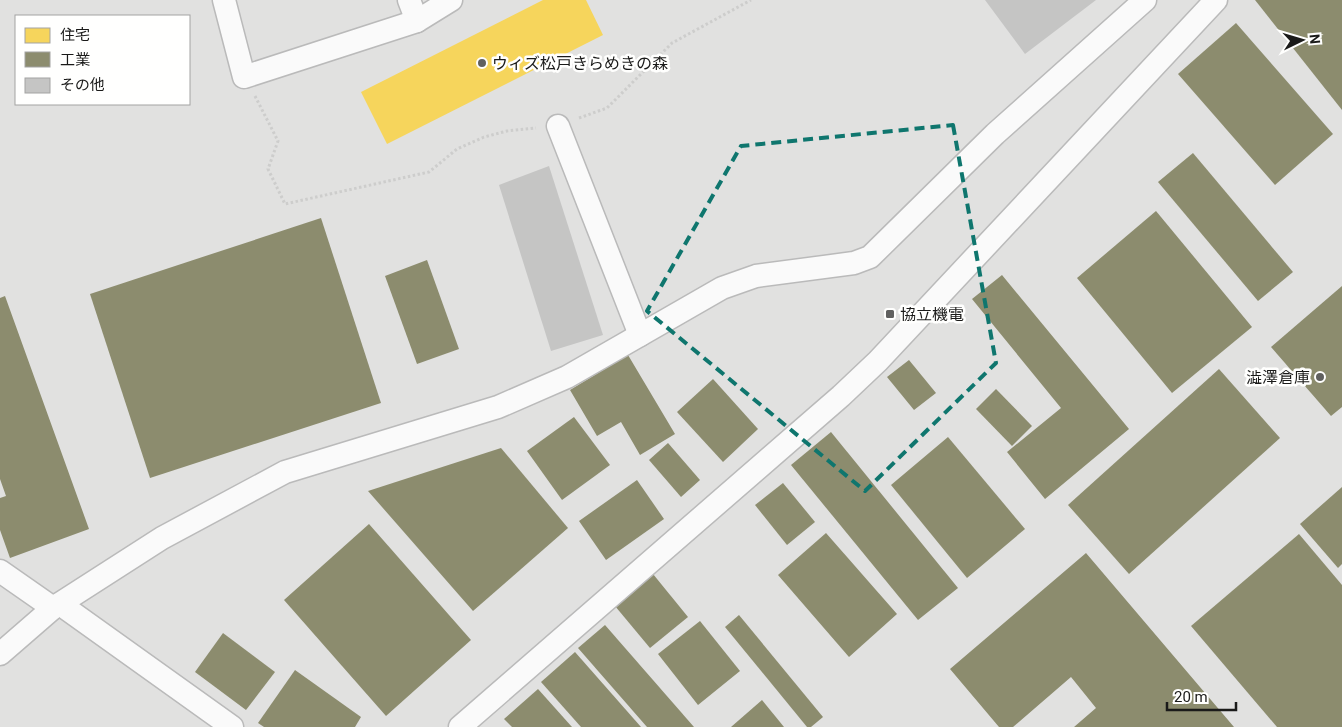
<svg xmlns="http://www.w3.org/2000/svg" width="1342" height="727" viewBox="0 0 1342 727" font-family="Roboto,'Noto Sans JP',sans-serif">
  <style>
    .homes { fill: #f6d55c }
    .industry { fill: #8c8c6e }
    .building { fill: #c5c5c4 }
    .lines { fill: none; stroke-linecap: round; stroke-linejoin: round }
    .minor-casing { stroke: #bababa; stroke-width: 25 }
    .path { stroke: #cdcdcc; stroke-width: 3; stroke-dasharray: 2.5 2.5; stroke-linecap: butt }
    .minor { stroke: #fafafa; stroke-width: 22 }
    .marked { fill: none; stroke: #0f766e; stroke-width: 4; stroke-dasharray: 10 6; stroke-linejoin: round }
    .poi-dot { fill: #60605f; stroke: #fffffe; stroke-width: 2 }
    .labels { text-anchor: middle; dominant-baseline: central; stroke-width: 5; stroke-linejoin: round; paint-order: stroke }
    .poi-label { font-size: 16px; fill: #1a1a19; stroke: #fffffe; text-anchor: start }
  </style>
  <rect width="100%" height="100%" fill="#e1e1e0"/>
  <polygon class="homes" points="543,0 586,0 603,35 387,144 361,92"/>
  <g class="industry">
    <polygon points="1255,0 1342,0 1342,110"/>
    <polygon points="1236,23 1333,134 1275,185 1178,74"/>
    <polygon points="1193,153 1293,272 1258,301 1158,182"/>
    <polygon points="1156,211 1252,327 1172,393 1077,278"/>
    <polygon points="321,218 381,403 150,478 90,294"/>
    <polygon points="427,260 459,349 417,364 385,276"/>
    <polygon points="1002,275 1129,429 1045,499 1007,452 1061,408 972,299"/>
    <polygon points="1342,286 1342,407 1331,416 1271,347"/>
    <polygon points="5,296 89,529 10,558 0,530 0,498 6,496 0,479 0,298"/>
    <polygon points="628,355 675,434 640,455 621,422 597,436 570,390"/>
    <polygon points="909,360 936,393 914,410 887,377"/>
    <polygon points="1219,369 1280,438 1129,574 1068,505"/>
    <polygon points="713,379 758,429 723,462 677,412"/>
    <polygon points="996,389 1032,426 1012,446 976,409"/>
    <polygon points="574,417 610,465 562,500 527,451"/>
    <polygon points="831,432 958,588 918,620 791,465"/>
    <polygon points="948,437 1025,529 967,578 891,485"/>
    <polygon points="668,443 700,480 681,497 649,460"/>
    <polygon points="501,448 568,528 473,611 368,491"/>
    <polygon points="637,480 664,519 606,560 579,521"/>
    <polygon points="783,483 815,522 787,545 755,505"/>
    <polygon points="1342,487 1342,564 1338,568 1300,524"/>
    <polygon points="369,524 471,640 386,716 284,600"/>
    <polygon points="826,533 897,614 849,657 778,575"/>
    <polygon points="1299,534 1342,585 1342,727 1277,727 1191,626"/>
    <polygon points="1086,553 1234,727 1074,727 1096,708 1071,677 1013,727 999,727 950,669"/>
    <polygon points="653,574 688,617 650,648 615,606"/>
    <polygon points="739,615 823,717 811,727 807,727 725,627"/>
    <polygon points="700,621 740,671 698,705 658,654"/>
    <polygon points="605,625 694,727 647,727 578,648"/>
    <polygon points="223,633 275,672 246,710 195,672"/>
    <polygon points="575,652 641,727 581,727 541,682"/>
    <polygon points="295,670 361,717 355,727 264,727 258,723"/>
    <polygon points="538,689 572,727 512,727 504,719"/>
    <polygon points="762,700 784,727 731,727"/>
  </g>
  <g class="building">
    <polygon points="985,0 1096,0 1025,54"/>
    <polygon points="549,166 603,335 551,351 499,185"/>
  </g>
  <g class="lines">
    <g class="minor-casing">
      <g id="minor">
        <polyline points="224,0 244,77 417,21 451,0"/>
        <polyline points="409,0 417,21"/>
        <polyline points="558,126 640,335"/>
        <polyline points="0,571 53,608 162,538 285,472 498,407 567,377 722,288 756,276 854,263 870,257 995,134 1145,0"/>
        <polyline points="60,604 232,727"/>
        <polyline points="0,654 53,608"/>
        <polyline points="460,727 841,396 878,361 1216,0"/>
      </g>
    </g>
    <g class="path">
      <polyline points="255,96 278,141 268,169 285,204 429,172 457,149 484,137 507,131 536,128"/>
      <polyline points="579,118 607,108 672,43 751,0"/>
    </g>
    <use href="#minor" class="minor"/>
  </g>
  <path class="marked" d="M953 125 996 363 865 491 647 311 741 146Z"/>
  <g class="poi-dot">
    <circle cx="482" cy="63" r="5"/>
    <rect x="885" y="309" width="10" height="10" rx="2.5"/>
    <circle cx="1320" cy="377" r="5"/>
  </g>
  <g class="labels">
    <g class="poi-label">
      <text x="492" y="63">ウィズ松戸きらめきの森</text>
      <text x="900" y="314">協立機電</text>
      <text x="1310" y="377" text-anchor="end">澁澤倉庫</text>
    </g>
  </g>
  <rect x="15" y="15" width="175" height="90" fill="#fffffe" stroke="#a3a3a2"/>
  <rect x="25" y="28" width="25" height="15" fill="#f6d55c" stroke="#a3a3a2"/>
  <text x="60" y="40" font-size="15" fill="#1a1a19">住宅</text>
  <rect x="25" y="52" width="25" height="15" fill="#8c8c6e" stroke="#a3a3a2"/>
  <text x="60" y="65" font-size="15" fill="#1a1a19">工業</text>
  <rect x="25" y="78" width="25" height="15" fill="#c5c5c4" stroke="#a3a3a2"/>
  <text x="60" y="90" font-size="15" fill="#1a1a19">その他</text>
  <g transform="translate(1302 40) rotate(85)" stroke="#fffffe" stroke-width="4" paint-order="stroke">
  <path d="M0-4L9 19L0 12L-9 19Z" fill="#1a1a19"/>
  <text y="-8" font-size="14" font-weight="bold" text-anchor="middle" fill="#1a1a19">N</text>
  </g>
  <path d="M1167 702v8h69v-8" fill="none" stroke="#1a1a19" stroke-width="2.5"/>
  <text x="1174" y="702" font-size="15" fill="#1a1a19" stroke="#fffffe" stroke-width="4" paint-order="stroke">20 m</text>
</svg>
